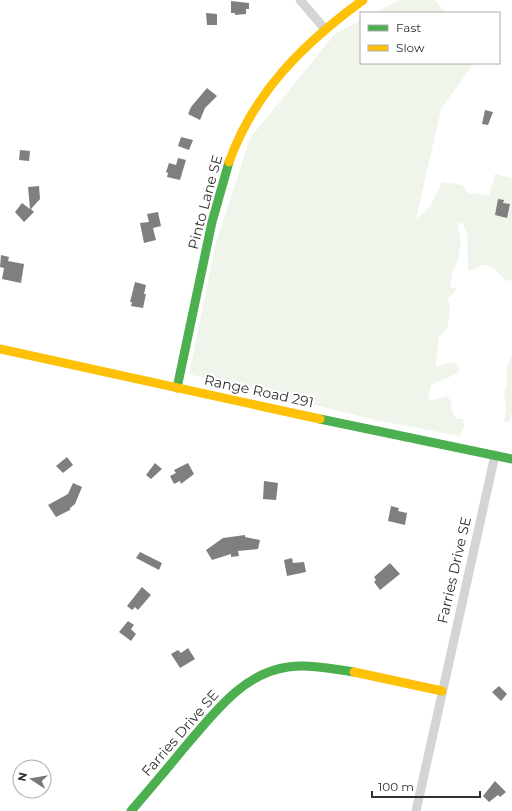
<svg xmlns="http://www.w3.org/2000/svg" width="512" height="811" viewBox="0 0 512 811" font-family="Montserrat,sans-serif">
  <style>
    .green { fill: #f0f5ec }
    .building { fill: #7f7f7f }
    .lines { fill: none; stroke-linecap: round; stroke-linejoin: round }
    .street { stroke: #d4d4d4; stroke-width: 9 }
    .fast { stroke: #4caf50; stroke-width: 9 }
    .slow { stroke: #ffc107; stroke-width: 9 }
    .labels { text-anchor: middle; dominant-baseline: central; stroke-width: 4; stroke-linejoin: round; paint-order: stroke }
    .street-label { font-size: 14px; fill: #303030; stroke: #fff }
  </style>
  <rect width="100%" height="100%" fill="#fff"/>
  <g class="green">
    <polygon points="399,0 435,0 446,13 374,13"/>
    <path d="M361 20V63H474L441 109 416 220 431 205 442 182 463 185 468 193 489 195 495 174 512 178V281L505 280C498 272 492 264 481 265L476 269 469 271C465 254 472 238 462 222L458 224 461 241 458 260 453 270 450 287 457 288 448 299 450 311 447 329 439 337 436 366 455 362 460 368 456 374 431 385 428 401 447 396 451 401 452 412 457 419H463L464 426 460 436 375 420 189 374 215 246 250 138 335 34Z"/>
    <polygon points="512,354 512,413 510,422 504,421 506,409 504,394 507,384 507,367"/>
  </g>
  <g class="building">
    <polygon points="231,1 249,3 249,9 246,9 246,14 235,15 235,13 231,13"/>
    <polygon points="206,13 217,14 217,25 207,25"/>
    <polygon points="207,88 217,96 205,108 200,120 188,114 191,107"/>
    <polygon points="485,110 493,112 488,125 482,124"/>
    <polygon points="181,137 193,140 189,150 178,146"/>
    <polygon points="20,150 30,151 29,161 19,160"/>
    <polygon points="178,158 186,160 180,180 167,177 168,173 166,172 169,163 176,165"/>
    <polygon points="39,186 40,199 31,209 34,212 24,222 15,212 22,203 30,209 28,187"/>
    <polygon points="498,199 504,200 503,203 510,204 507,218 495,215"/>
    <polygon points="158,212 161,226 153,228 156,240 144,243 140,223 149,222 147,214"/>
    <polygon points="1,255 9,257 8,261 24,264 21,283 2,279 4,268 0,267"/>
    <polygon points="135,282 146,285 144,294 146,294 143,308 131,306 132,302 130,302"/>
    <polygon points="67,457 73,465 63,473 56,466"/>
    <polygon points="155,463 162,469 151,479 146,475"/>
    <polygon points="188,463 194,474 181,484 180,481 174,484 170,476 176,473 174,470"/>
    <polygon points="264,481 278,483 276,500 263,499"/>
    <polygon points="73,483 82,487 75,504 70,508 70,510 56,517 48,505 68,494"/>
    <polygon points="391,506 399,508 398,511 407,513 405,525 388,521"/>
    <polygon points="245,535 245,537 260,540 258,549 238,551 239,556 231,557 231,554 212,560 206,550 223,538"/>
    <polygon points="140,552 162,563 159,570 136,558"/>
    <polygon points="292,558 293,563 304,562 306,572 287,576 284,560"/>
    <polygon points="390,563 400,574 380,590 374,582 376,580 374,577"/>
    <polygon points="142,587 151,595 138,610 135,607 132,610 127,606"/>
    <polygon points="128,621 134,625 131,629 136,634 131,641 119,632"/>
    <polygon points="188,648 195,659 180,668 171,654 178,650 181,653"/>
    <polygon points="499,686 507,694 501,701 492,692"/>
    <polygon points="495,781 506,792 500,797 498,795 489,802 483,796"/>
  </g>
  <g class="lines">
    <g class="street">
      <polyline points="300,0 324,28"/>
      <polyline points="416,811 495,455"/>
    </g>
    <g class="fast">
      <polyline points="177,388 212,222 229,162"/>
      <polyline points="320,419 512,459"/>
      <path d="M131 811C149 790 167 769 184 748 212 716 242 673 288 667 310 664 333 669 354 672"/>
    </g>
    <g class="slow">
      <path d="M229 162C254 92 304 43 363 0"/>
      <polyline points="0,349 320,419"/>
      <polyline points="354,672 442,691"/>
    </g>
  </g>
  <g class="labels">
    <g class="street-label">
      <text transform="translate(205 202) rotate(-75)">Pinto Lane SE</text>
      <text transform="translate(259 391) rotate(12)">Range Road 291</text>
      <text transform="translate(454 570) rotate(-77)">Farries Drive SE</text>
      <text transform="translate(180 733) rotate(-49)">Farries Drive SE</text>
    </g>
  </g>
  <rect x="360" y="12" width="140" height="52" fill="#ffffff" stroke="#acacac"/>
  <rect x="368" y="25" width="20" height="6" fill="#4caf50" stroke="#acacac"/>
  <text x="396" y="32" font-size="12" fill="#303030">Fast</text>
  <rect x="368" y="45" width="20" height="6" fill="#ffc107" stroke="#acacac"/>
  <text x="396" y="52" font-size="12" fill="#303030">Slow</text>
  <g transform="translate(32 779) rotate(282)"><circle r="19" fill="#ffffff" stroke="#acacac"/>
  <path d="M0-3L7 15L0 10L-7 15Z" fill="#787878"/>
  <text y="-6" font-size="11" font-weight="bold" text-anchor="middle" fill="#303030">N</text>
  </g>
  <path d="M372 791v6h108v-6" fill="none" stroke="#303030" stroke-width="2"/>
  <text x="378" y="791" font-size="12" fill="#303030" stroke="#ffffff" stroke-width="3" paint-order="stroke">100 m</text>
</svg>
